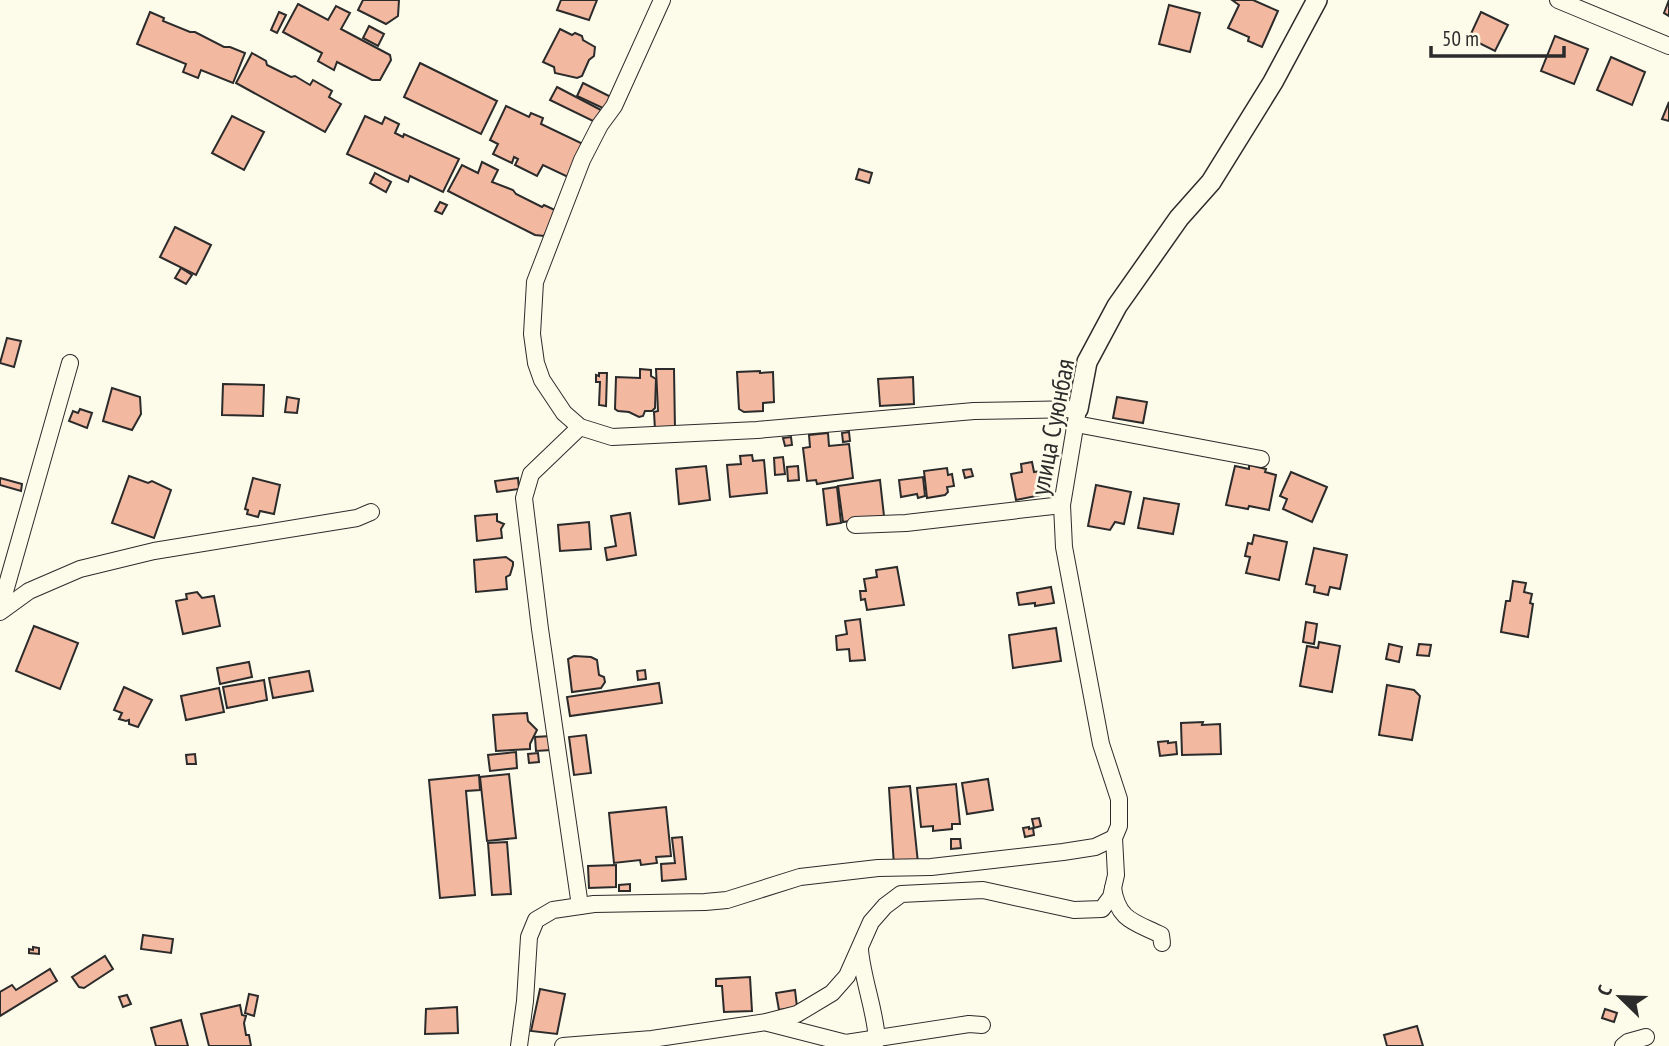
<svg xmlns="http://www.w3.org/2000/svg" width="1669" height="1046" viewBox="0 0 1669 1046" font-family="'PT Sans Narrow',sans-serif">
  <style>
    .building { fill: #f2b8a0; stroke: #2b2b2b; stroke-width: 2 }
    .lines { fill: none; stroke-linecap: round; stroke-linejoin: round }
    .minor-casing { stroke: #2b2b2b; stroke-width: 18 }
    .tertiary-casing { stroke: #2b2b2b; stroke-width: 22 }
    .minor { stroke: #fdfbea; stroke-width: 16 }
    .tertiary { stroke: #fdfbea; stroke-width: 19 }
    .labels { text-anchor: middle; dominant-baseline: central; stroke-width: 5; stroke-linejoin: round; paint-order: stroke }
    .street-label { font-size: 26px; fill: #2b2b2b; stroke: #fdfbea }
  </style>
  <rect width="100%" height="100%" fill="#fdfbea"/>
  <g class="building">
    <polygon points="363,0 399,0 398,16 386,24 358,10"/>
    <polygon points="561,0 597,0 589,20 557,10"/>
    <polygon points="1232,0 1253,0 1278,11 1262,47 1248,41 1249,37 1228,28 1239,5"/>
    <polygon points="1669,0 1669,16 1664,13"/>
    <polygon points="298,4 328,20 336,6 350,13 341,29 390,55 391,60 380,80 372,80 337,62 334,70 318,61 322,53 283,32"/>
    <polygon points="1169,5 1200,13 1190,52 1159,44"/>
    <polygon points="150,12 164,18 163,21 190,32 195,32 224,47 230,47 245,53 233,83 201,70 198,78 183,72 186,64 137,44"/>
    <polygon points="279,12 286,15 277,33 271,30"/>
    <polygon points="1481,12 1508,25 1495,51 1469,38"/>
    <polygon points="369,26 384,34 378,46 363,38"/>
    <polygon points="560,29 572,35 575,33 582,36 583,40 595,47 594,56 589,60 582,76 577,78 555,73 554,67 543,62"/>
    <polygon points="1555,36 1588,49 1574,84 1541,71"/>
    <polygon points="252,53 266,61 267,65 291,77 295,76 310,85 313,80 332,91 329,97 341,104 325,132 236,83"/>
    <polygon points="1611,57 1645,72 1632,105 1597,90"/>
    <polygon points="420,63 497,101 481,134 404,97"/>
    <polygon points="583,83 613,98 607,110 577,96"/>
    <polygon points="557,87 601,110 595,122 550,100"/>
    <polygon points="1669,102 1669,121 1662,119"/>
    <polygon points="506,106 529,117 531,113 543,118 541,124 583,144 568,177 543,165 537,176 515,165 518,159 514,157 512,163 493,154 498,144 490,140"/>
    <polygon points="232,116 264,132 244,170 212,153"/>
    <polygon points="365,116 382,124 385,117 399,124 395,133 403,137 404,134 459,159 443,192 410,176 408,182 347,154"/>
    <polygon points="482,162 498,170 492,182 513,190 516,194 542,207 544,205 557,211 544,236 535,235 448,191 462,165 478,173"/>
    <polygon points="859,169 872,173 869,183 856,179"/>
    <polygon points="375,173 391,182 386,192 370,183"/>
    <polygon points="440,202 447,205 442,214 435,211"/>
    <polygon points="175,227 211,245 196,275 160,257"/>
    <polygon points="181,268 192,275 186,284 175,278"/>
    <polygon points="7,338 21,341 14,367 0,363"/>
    <polygon points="640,369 651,370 651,376 656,379 655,408 652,411 645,411 643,416 639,417 629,412 618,411 615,409 616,377 640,378"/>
    <polygon points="656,369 674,369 675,430 655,430 654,412 658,411"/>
    <polygon points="760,371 760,373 773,372 774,402 763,403 763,411 744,412 739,409 737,372"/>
    <polygon points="599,373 607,373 606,406 599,405 600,382 596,382 596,375 599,376"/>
    <polygon points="913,377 914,404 880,406 878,379"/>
    <polygon points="223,384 264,385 263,416 222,415"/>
    <polygon points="112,388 140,397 141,414 132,430 103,421"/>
    <polygon points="287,397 299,399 297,413 285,412"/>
    <polygon points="1117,397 1147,402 1143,423 1113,418"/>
    <polygon points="80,409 92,413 87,428 69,421 73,411 78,413"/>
    <polygon points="849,432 850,441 843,442 842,433"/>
    <polygon points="828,433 829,446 849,444 853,478 817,484 816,480 807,481 803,448 810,447 809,435"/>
    <polygon points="791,437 792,445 785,446 783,438"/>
    <polygon points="752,455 753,461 764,460 767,493 730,497 727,465 741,464 740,456"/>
    <polygon points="783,457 785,474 775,475 774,458"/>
    <polygon points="1032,462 1034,472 1040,471 1044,479 1041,495 1016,500 1011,474 1022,472 1021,464"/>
    <polygon points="1249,465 1266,469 1265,472 1276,475 1269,510 1249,506 1248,509 1226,505 1235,466 1249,469"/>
    <polygon points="706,466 710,500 679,504 676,469"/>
    <polygon points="798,466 799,480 788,481 787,467"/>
    <polygon points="947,468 948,475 952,474 954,486 947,487 948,492 945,495 927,498 924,471"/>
    <polygon points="971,469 973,476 965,478 963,470"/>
    <polygon points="1291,472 1327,487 1312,522 1283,509 1287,499 1280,496"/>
    <polygon points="129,476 148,483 152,481 171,490 154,538 112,523"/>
    <polygon points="923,477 925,496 918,498 917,494 901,497 899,480"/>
    <polygon points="0,478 22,484 21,491 0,485"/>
    <polygon points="253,478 280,485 274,514 260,511 258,517 247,514 248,510 245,509"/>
    <polygon points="518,478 519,489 497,492 495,481"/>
    <polygon points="880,480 884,516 843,522 838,486"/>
    <polygon points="1096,485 1131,492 1124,524 1115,522 1110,530 1088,526"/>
    <polygon points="837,487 841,523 827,525 823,489"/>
    <polygon points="1144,498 1179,504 1173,534 1138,528"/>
    <polygon points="630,513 636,555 607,560 605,548 616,546 611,516"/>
    <polygon points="497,514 497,521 504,524 501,529 502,538 477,541 475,516"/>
    <polygon points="589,522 591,549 560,551 558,525"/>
    <polygon points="1254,535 1287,542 1279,580 1246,573 1250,557 1245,556 1248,543 1252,544"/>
    <polygon points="1314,548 1347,555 1340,589 1330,587 1328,595 1314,592 1315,586 1306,584"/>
    <polygon points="506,557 513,562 513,565 510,575 506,577 507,589 476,592 474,560"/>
    <polygon points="897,567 904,605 867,610 865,599 861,600 860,591 866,591 864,579 877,577 876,570"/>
    <polygon points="1513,581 1526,583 1524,592 1532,594 1530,603 1533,604 1528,637 1501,632 1506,601 1510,601"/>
    <polygon points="1051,587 1054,603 1035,606 1035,603 1019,605 1017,593"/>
    <polygon points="197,592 202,598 214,596 220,626 183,634 176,601 187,599 186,594"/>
    <polygon points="860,619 865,660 850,661 849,649 837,650 836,636 847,634 845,621"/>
    <polygon points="1306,622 1317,624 1314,644 1303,642"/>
    <polygon points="34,626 78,643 60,689 16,671"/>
    <polygon points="1056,628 1061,661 1013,668 1009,635"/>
    <polygon points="1319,642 1340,646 1332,692 1300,686 1307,646 1318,648"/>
    <polygon points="1389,644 1402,647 1399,662 1386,659"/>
    <polygon points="1419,644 1431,645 1429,656 1417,655"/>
    <polygon points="574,656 591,657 597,660 599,675 604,677 605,682 601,688 572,692 568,659"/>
    <polygon points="249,662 252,677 220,684 217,668"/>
    <polygon points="645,670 646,679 638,680 637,671"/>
    <polygon points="309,671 313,691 273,698 269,678"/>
    <polygon points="264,680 267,700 227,708 223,687"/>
    <polygon points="659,683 662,703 570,716 567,697"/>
    <polygon points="1387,685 1414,690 1420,696 1412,740 1379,735"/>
    <polygon points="124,687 152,700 138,727 129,724 129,720 126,721 119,719 122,713 114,710"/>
    <polygon points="219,688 224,712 186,720 181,696"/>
    <polygon points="527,713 528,721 537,730 530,744 530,749 496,751 493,715"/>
    <polygon points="1203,722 1202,725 1220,724 1221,754 1182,755 1181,723"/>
    <polygon points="586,735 591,773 574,775 569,737"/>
    <polygon points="550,736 551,750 536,751 535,737"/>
    <polygon points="1168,741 1168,743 1176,742 1177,754 1160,756 1158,742"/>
    <polygon points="516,752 517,768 490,771 488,755"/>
    <polygon points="538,753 539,762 529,763 528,754"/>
    <polygon points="195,754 196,764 187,764 186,755"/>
    <polygon points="509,774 516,838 487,841 480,777"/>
    <polygon points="479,775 480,790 466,791 475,895 440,898 429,780"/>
    <polygon points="988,779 993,810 967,814 962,783"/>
    <polygon points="956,784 960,824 952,824 952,829 933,831 933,826 921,827 917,788"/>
    <polygon points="910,786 918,863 894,866 889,788"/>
    <polygon points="666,807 671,856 656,857 657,863 641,865 640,860 614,863 609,813"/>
    <polygon points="1039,818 1041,826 1034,828 1032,819"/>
    <polygon points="1029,827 1029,829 1033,828 1034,835 1025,837 1023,828"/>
    <polygon points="682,837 686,879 662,881 661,864 675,863 672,838"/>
    <polygon points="951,839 960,839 961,848 951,849"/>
    <polygon points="507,842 511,894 492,895 488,843"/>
    <polygon points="616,865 616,887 589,888 588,866"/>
    <polygon points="630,884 630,891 619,891 619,885"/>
    <polygon points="143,935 173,939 171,953 141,949"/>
    <polygon points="33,947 39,948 39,954 29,953 29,949 33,950"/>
    <polygon points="105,956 113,969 84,988 79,987 72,977"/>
    <polygon points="50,969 57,981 0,1016 0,992 12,985 16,990"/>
    <polygon points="750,977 752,1011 724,1012 722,986 716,986 716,979"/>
    <polygon points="540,989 565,994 557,1034 531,1031"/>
    <polygon points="795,990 797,1007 779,1010 776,993"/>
    <polygon points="249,994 258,996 254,1016 245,1013"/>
    <polygon points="127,995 131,1004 123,1007 119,997"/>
    <polygon points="240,1005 242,1015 246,1016 244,1023 246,1035 249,1035 251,1046 209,1046 201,1014"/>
    <polygon points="457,1007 458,1033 425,1034 426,1009"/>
    <polygon points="1605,1009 1617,1013 1614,1022 1602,1018"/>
    <polygon points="181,1020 188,1046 156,1046 151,1028"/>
    <polygon points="1417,1026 1423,1046 1387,1046 1384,1035"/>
  </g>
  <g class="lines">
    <g class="minor-casing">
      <g id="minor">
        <polyline points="1558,0 1669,46"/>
        <polyline points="1076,424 1261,459"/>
        <polyline points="580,427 531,474 524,498 540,629 580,906"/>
        <polyline points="855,525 906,523 1062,505"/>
        <polyline points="0,609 70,363"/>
        <polyline points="0,612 29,591 80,569 154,551 357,518 371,512"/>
        <path d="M1113 888C1118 921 1135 922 1161 935L1162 943"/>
        <path d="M860 950C863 981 875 1009 877 1040"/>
        <polyline points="768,1023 846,1043 969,1024 982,1025"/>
        <polyline points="519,1046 525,1001 529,937 536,920 553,910 594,904 705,902 727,900 800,877 878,868 931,867 1063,852 1095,847 1114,838"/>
        <polyline points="563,1046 652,1039 766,1022 797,1014 832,993 847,976 871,922 885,906 901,894 983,890 1074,910 1102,909 1111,897 1116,875 1114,838 1119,826 1119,799 1101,744 1064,547 1062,505 1078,409 974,411 757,430 612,437 580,427 564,413 542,380 536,363 532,334 535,282 582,160 600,125 614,106 662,0"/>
        <polyline points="1623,1046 1628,1042 1646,1037"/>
      </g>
    </g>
    <g class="tertiary-casing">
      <polyline id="tertiary" points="1078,409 1087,362 1117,306 1179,218 1211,182 1273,82 1317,0"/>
    </g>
    <use href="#minor" class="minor"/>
    <use href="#tertiary" class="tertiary"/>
  </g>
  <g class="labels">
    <g class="street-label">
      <text transform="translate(1052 427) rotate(-79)">улица Суюнбая</text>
    </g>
  </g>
  <g transform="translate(1620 997) rotate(293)" stroke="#fdfbea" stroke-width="5" paint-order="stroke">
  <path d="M0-5L12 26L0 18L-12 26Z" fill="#2b2b2b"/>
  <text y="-10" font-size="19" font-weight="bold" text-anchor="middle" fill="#2b2b2b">С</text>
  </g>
  <path d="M1431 46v10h133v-10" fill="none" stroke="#2b2b2b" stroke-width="3.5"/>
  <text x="1442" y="46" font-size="21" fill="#2b2b2b" stroke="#fdfbea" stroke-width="5" paint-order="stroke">50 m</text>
</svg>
